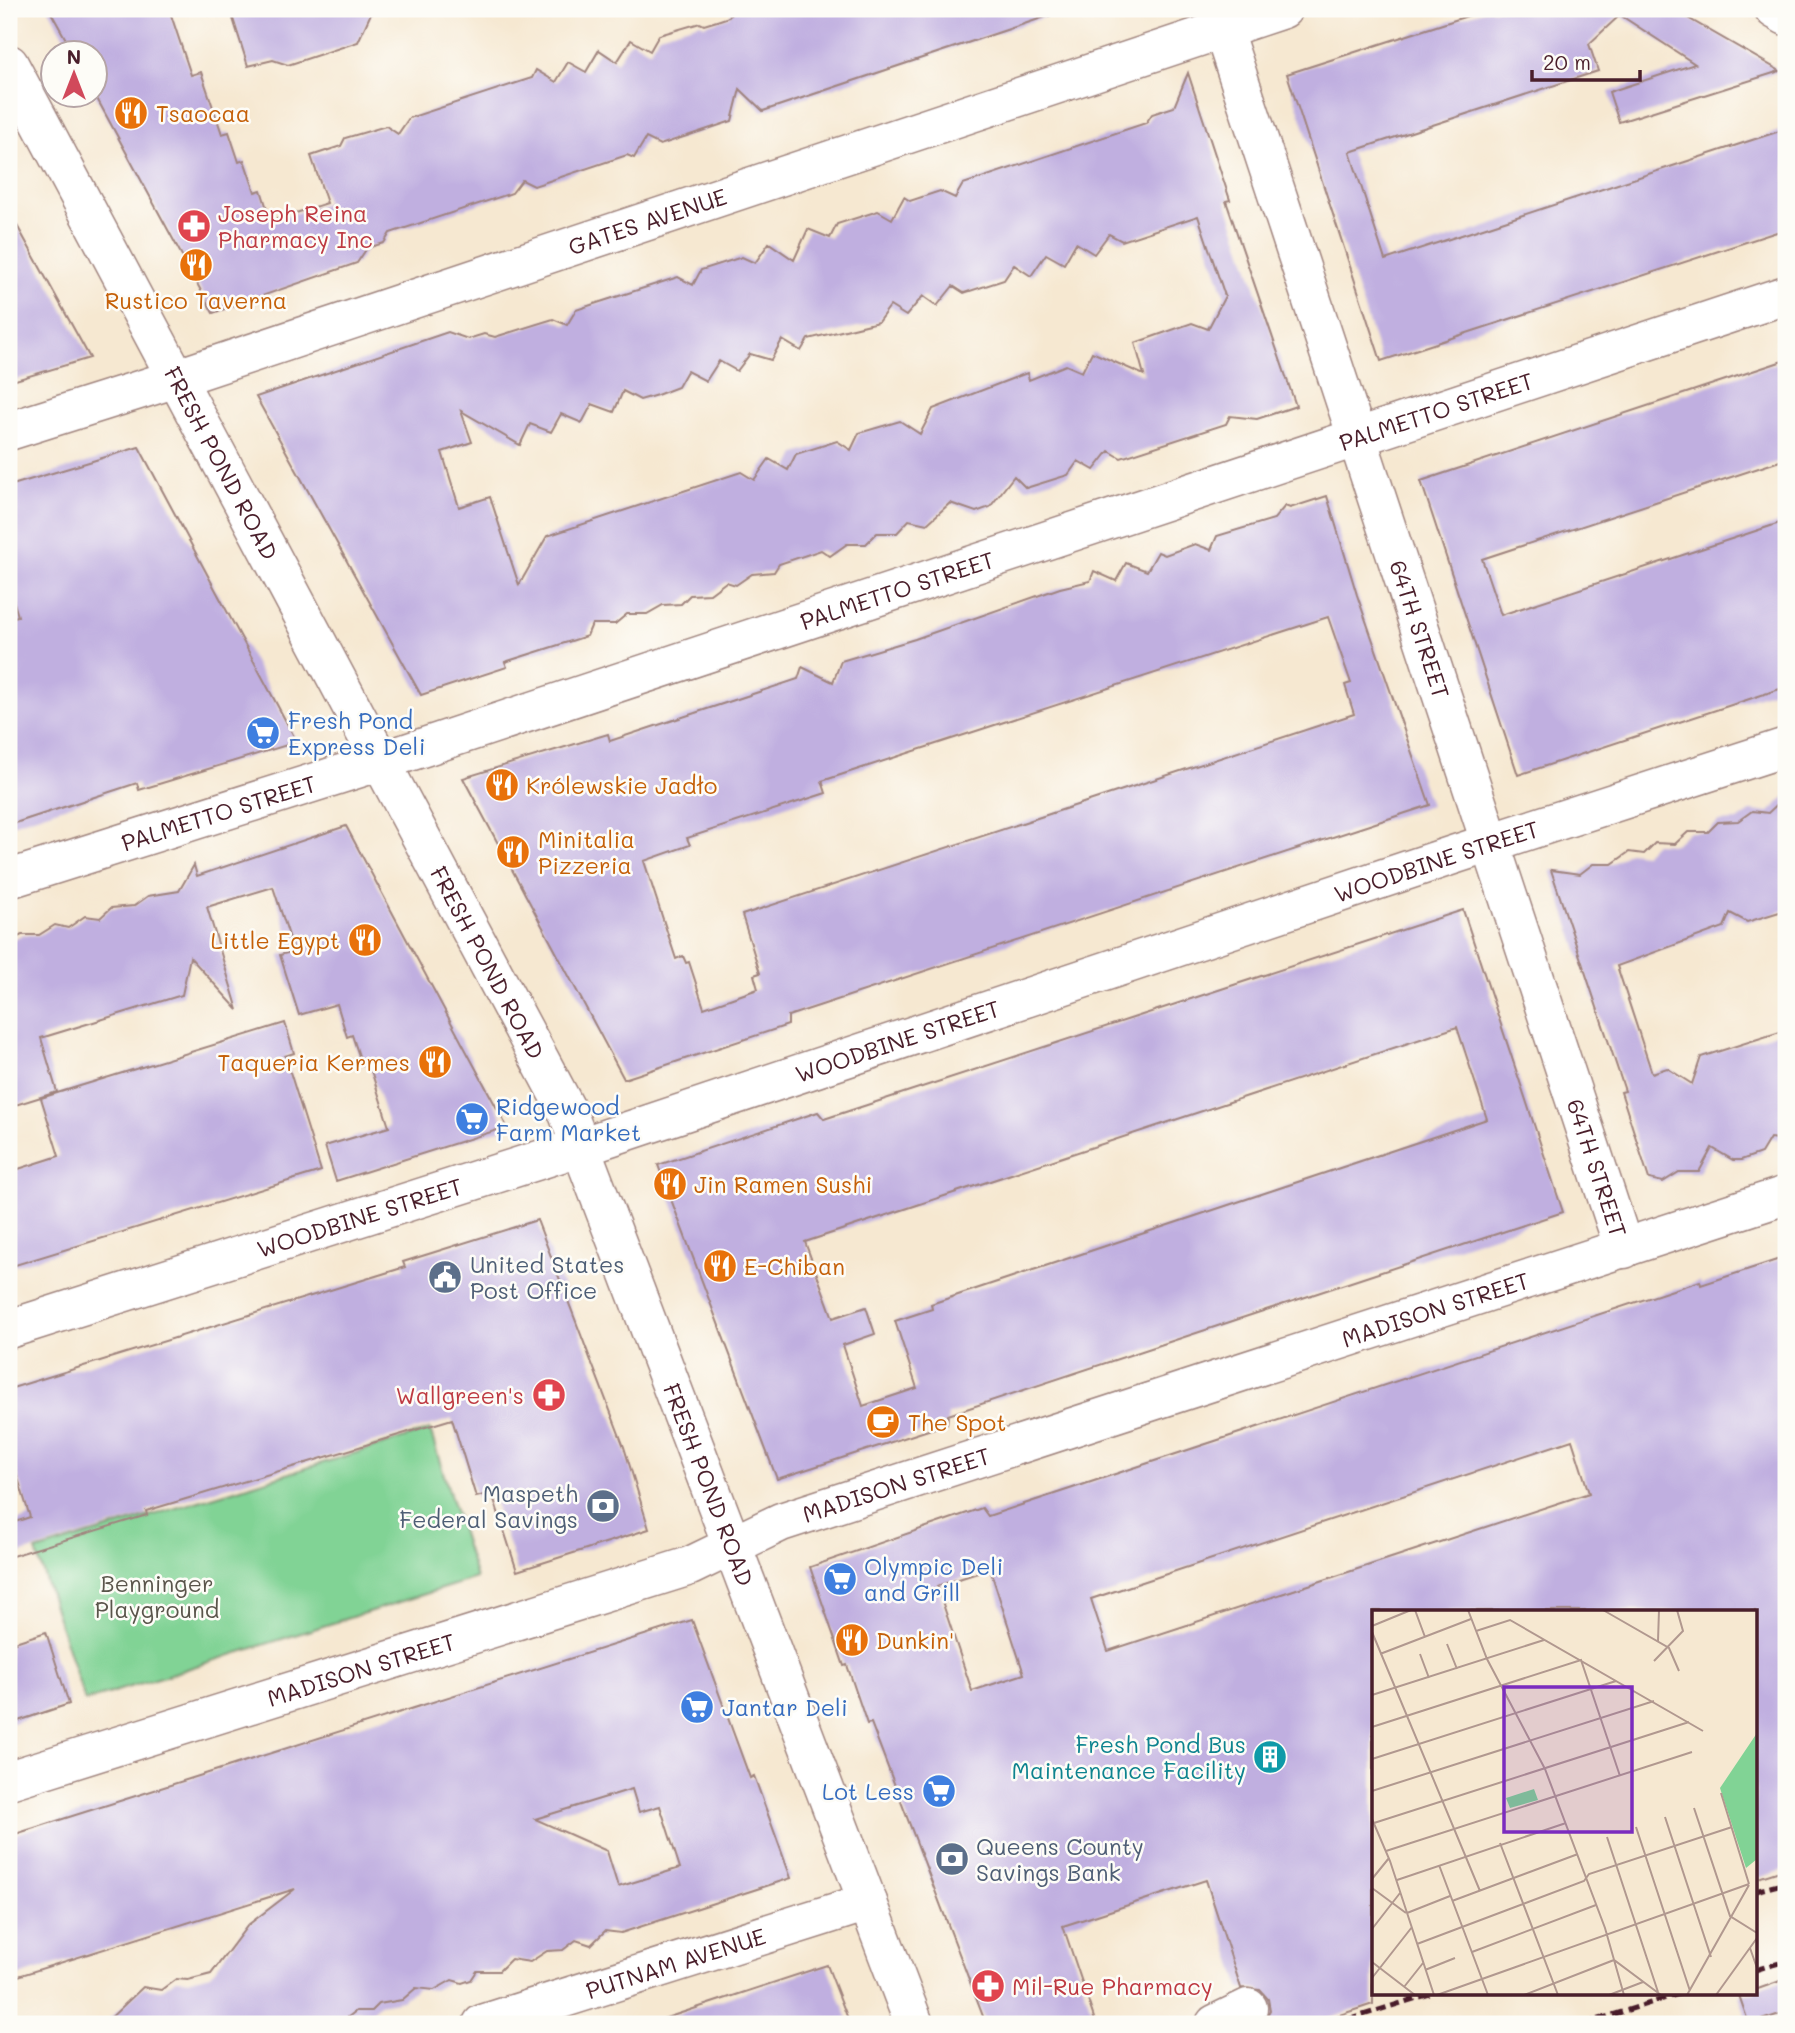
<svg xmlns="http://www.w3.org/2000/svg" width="1795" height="2033" viewBox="0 0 1795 2033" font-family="Mali,sans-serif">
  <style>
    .green { fill: #81d395; stroke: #667960; stroke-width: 2 }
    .building { fill: #c0afe0; fill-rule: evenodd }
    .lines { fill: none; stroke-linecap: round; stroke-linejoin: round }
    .minor-casing { stroke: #a0847e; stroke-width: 41 }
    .major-casing { stroke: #a0847e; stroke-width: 41 }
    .minor { stroke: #fff; stroke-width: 38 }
    .major { stroke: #fff; stroke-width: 38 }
    .rail { stroke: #4a1f2b; stroke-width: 5; stroke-dasharray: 10 5; stroke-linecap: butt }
    .labels { text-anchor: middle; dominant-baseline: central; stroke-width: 5; stroke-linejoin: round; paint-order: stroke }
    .food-label { font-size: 23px; fill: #c56008; stroke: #fdfcf7; text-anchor: start }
    .health-label { font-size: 23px; fill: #be3a42; stroke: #fdfcf7; text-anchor: start }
    .street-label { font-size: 23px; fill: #4a1f2b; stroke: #fdfcf7 }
    .shop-label { font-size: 23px; fill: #366cbe; stroke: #fdfcf7; text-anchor: start }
    .service-label { font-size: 23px; fill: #4e5e75; stroke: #fdfcf7; text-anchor: start }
    .park-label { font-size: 23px; fill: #5a554b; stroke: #fdfcf7 }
    .culture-label { font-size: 23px; fill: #0d838f; stroke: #fdfcf7; text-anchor: end }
    .inset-road { fill: none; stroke: #b1988f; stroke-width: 2 }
    .view { fill: #7b2cbf; fill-opacity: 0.15; stroke: #7b2cbf; stroke-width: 3.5 }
    .inset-edge { fill: none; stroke: #4a1f2b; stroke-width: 3.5 }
  </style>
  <rect width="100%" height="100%" fill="#fdfcf7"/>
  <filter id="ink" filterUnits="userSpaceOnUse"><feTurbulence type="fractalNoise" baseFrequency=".0143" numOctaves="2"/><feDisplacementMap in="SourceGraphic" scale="14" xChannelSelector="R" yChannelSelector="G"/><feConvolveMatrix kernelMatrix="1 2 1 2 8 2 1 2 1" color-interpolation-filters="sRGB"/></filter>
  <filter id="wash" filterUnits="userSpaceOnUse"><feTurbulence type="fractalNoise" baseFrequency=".00686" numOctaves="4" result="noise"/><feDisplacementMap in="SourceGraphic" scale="28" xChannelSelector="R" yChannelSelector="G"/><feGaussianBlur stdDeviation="1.57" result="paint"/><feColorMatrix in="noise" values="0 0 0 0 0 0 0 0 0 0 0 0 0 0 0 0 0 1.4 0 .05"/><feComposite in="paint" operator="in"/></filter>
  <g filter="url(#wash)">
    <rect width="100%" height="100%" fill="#f6e8d1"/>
    <polygon class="green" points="430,1430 476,1578 85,1701 36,1551"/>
    <g id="blocks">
      <g class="building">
        <polygon points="49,9 169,9 191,75 201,72 222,134 229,132 239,162 244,160 255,192 261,190 271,221 327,203 311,156 341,146 345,138 386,126 398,134 409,118 532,78 536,70 556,82 568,62 586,72 599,50 617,62 631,40 650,51 659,35 700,23 704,25 717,21 729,17 734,9 1057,9 1057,13 763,111 740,89 732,121 660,145 646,138 634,158 627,155 534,186 522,180 512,193 390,233 384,243 367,248 357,263 213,313 94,93 94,52 73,52"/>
        <polygon points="230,9 373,9 358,42 288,65 273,60 248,66"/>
        <polygon points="1489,9 1672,9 1780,71 1619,122 1609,92 1695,64 1620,15 1589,44 1598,71 1350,152 1385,260 1786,129 1786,229 1381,361 1287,74"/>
        <path d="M1188 73 1230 200 1226 201 1296 406 1257 419 1230 416 1226 424 1121 458 1109 451 1094 470 1078 461 1068 475 1026 488 1014 476 990 507 976 512 950 503 927 524 909 520 897 533H877L866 544H847L830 556 821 550 779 564 774 572 752 574 736 585 726 582 710 594 690 595 681 604 663 605 647 614H627L615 624H592L587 636 505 662 507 667 421 695 256 397 448 332 468 339 484 334 495 337 553 319 567 325 576 310 594 304 678 277 693 285 701 270 742 257 755 263 769 243 794 260 808 229 830 238 837 224 878 211 892 219 904 197 910 201 940 191 955 198 963 184 1146 123 1152 114 1174 107ZM1198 216 1225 296 1208 329 1192 323 1135 343 1144 375 1092 352 1082 372 1066 365 1029 380 1027 373 933 409 920 434 900 421 859 433 851 450 837 441 796 454 788 470 769 459 754 480 741 472 547 536 519 585 490 497 459 507 442 452 472 442 461 411 520 445 530 424 551 432 561 414 582 423 592 404 614 412 623 391 640 400 657 395 678 387 687 371 706 381 719 361 737 371 750 354 771 360 782 340 801 351 808 339 878 322 890 306 906 316 923 296 937 306 953 286 964 293 1004 280 1014 265 1031 276 1046 254 1064 264 1076 243 1094 254 1109 234 1122 241Z"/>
        <polygon points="9,211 90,358 9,382"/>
        <polygon points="1786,360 1786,459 1482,559 1501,615 1786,521 1786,687 1518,775 1421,481"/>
        <polygon points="139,447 297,742 139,790 137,783 9,825 9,618 18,616 9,586 9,486"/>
        <path d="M1327 496 1357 595 1430 805 788 1016V1025L624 1079 463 778 608 734 610 741 798 679 802 667 833 682 841 661 915 639 1060 588 1090 581 1094 571 1116 581 1126 563 1147 571 1158 552 1165 555 1195 544 1211 550 1217 536 1274 519 1285 506 1290 508ZM1328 617 1351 683 1345 685 1354 714 742 915 760 973 754 975 758 989 704 1008 689 962 686 963 683 956 676 959 644 861 690 845 687 838 826 793 822 781Z"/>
        <polygon points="1786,796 1786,910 1747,922 1730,913 1724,927 1617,966 1652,1073 1667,1068 1692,1084 1701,1057 1786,1030 1786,1140 1770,1138 1761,1153 1741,1160 1733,1160 1712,1148 1699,1172 1679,1172 1663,1182 1649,1179 1621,1092 1625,1091 1551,870 1580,874 1593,864 1612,864 1629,852 1644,854 1655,843 1675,844 1688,832 1708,832 1718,822 1738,821 1752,811 1768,813"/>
        <polygon points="346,826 507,1127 336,1181 325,1146 389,1127 369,1064 362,1065 352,1035 347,1037 337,1004 299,1015 280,955 294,951 273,887 207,907 238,1010 190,957 182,995 41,1038 57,1092 9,1107 9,941 22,935 39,935 55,925 68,928 85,916 100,918 111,908 134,906 148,896 179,891 194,865 197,876"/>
        <path d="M1463 910 1563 1212 948 1415 947 1424 777 1479 658 1165 818 1112 824 1119ZM1457 1027 1487 1119 931 1304 932 1309 895 1321 917 1388 863 1406 843 1345 875 1334 866 1307 833 1318 805 1242Z"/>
        <polygon points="285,1023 294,1053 285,1056 321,1171 9,1267 9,1172 59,1156 41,1098"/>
        <polygon points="537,1220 624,1447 649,1529 517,1571 492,1493 476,1497 452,1419 146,1511 147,1515 9,1557 9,1524 30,1517 9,1449 9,1389 405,1267 403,1262"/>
        <path d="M1786 1257V1869L1755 1879V1611H1373V2004L1312 2024H1262L1270 2010 1268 1999 1260 1990 1241 1988 1206 1880 1063 1926 1096 2024H986L871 1723 867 1724 847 1665 844 1666 810 1567 982 1508 988 1516 1700 1281 1701 1285ZM1572 1440 1589 1493 1108 1651 1091 1599ZM990 1569 1024 1674 972 1691 937 1586Z"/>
        <path d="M692 1620 750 1778 754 1776 791 1878 621 1933 605 1931 591 1945 576 1940 563 1950 547 1951 530 1962 511 1959 499 1971H477L471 1980 462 1983 452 1980 434 1990 416 1988 402 2000 379 2004 372 2011H356L343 2021 329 2024H104L143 1987 161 1990 176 1979 188 1980 211 1974 248 1925 295 1889 9 1979V1836ZM632 1789 639 1812 660 1806 680 1868 618 1887 607 1851 535 1819Z"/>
        <polygon points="46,1632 69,1704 9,1724 9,1644"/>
        <polygon points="827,1965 850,2024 664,2024 663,2019"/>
        <polygon points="1786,1979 1786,2012 1749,2024 1739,1995 1755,1993 1755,1990"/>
      </g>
    </g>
  </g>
  <g filter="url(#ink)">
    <use href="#blocks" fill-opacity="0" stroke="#a0847e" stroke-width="2"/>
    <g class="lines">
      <g class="minor-casing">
        <g id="minor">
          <path id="s1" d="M1216 9 1624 1249"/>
          <polyline points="1774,9 1786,16"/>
          <path id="s2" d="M9 431 177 378 1283 9"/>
          <path id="s3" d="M9 879 382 761 1786 295"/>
          <path id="s4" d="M9 1329 583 1146 1456 854 1786 747"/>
          <path id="s5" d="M9 1780 690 1566 781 1522 1786 1195"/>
          <path id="s6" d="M482 2024 868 1902"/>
          <polyline points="1215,2024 1248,2008"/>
        </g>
      </g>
      <g class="major-casing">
        <g id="major">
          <path id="s7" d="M9 64 567 1111 914 2024"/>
        </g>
      </g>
      <use href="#minor" class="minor"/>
      <use href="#major" class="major"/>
      <g class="rail">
        <polyline points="1755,1891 1786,1883"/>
        <polyline points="1755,1970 1786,1961"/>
        <polyline points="1334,2024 1433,1993"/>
        <polyline points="1584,2024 1682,1993"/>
      </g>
    </g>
  </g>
  <defs>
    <g id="restaurant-disc" transform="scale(1.75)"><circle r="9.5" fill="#e8710a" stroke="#fdfcf7"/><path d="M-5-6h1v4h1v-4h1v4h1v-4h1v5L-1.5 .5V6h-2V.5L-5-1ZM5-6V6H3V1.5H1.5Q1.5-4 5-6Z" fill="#fff"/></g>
    <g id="pharmacy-disc" transform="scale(1.75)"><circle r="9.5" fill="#e0444e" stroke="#fdfcf7"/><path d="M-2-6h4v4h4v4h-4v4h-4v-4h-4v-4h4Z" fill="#fff"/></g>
    <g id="supermarket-disc" transform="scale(1.75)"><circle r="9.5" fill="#3f7fe0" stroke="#fdfcf7"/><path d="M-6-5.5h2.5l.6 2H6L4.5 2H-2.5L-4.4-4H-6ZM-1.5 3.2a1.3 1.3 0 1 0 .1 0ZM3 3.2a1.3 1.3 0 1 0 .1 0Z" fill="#fff"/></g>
    <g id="civic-disc" transform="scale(1.75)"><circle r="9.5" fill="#5c6f8a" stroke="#fdfcf7"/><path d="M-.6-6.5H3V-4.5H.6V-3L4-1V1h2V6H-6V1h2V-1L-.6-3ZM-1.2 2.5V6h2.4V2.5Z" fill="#fff"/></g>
    <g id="cafe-disc" transform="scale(1.75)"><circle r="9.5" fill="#e8710a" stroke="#fdfcf7"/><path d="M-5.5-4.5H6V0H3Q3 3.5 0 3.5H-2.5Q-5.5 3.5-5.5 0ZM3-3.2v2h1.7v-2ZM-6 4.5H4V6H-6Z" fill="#fff"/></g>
    <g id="bank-disc" transform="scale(1.75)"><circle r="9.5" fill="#5c6f8a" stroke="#fdfcf7"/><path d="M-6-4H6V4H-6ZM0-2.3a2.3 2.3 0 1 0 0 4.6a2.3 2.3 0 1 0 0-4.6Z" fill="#fff"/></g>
    <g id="building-disc" transform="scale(1.75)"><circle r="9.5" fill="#0f9aa8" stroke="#fdfcf7"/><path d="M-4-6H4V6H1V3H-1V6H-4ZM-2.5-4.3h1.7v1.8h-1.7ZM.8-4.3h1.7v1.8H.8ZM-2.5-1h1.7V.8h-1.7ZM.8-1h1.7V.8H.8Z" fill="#fff"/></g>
  </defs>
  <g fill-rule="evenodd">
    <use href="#restaurant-disc" x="131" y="113"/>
    <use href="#pharmacy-disc" x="194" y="226"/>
    <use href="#restaurant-disc" x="196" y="265"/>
    <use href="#supermarket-disc" x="263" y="733"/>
    <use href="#restaurant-disc" x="502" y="785"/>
    <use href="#restaurant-disc" x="513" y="852"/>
    <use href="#restaurant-disc" x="365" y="940"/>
    <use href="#restaurant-disc" x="435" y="1062"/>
    <use href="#supermarket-disc" x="472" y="1119"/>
    <use href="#restaurant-disc" x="670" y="1184"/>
    <use href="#restaurant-disc" x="720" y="1266"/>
    <use href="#civic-disc" x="445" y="1277"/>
    <use href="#pharmacy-disc" x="549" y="1395"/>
    <use href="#cafe-disc" x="883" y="1422"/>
    <use href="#bank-disc" x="603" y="1506"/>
    <use href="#supermarket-disc" x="840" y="1579"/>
    <use href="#restaurant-disc" x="852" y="1640"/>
    <use href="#supermarket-disc" x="697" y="1707"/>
    <use href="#building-disc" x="1270" y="1757"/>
    <use href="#supermarket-disc" x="939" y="1791"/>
    <use href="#bank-disc" x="952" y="1859"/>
    <use href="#pharmacy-disc" x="988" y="1986"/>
  </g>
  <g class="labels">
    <g class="food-label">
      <text x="156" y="113">Tsaocaa</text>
      <text x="196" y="300" text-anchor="middle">Rustico Taverna</text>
      <text x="526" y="785">Królewskie Jadło</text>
      <text x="538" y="839">Minitalia<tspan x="538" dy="26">Pizzeria</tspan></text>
      <text x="340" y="940" text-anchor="end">Little Egypt</text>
      <text x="410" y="1062" text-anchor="end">Taqueria Kermes</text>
      <text x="694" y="1184">Jin Ramen Sushi</text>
      <text x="744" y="1266">E-Chiban</text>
      <text x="908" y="1422">The Spot</text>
      <text x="876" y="1640">Dunkin'</text>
    </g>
    <g class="health-label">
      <text x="218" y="213">Joseph Reina<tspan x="218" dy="26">Pharmacy Inc</tspan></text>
      <text x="524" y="1395" text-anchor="end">Wallgreen's</text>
      <text x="1012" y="1986">Mil-Rue Pharmacy</text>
    </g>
    <g class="street-label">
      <text stroke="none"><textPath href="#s2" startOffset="672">GATES AVENUE</textPath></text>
      <text stroke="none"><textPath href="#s3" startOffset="1502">PALMETTO STREET</textPath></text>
      <text stroke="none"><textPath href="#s7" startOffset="452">FRESH POND ROAD</textPath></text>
      <text stroke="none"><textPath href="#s3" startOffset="934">PALMETTO STREET</textPath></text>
      <text stroke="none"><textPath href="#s1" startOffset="653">64TH STREET</textPath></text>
      <text stroke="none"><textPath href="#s3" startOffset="220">PALMETTO STREET</textPath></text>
      <text stroke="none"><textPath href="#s4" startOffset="1502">WOODBINE STREET</textPath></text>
      <text stroke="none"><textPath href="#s7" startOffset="1018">FRESH POND ROAD</textPath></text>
      <text stroke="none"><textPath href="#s4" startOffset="934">WOODBINE STREET</textPath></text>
      <text stroke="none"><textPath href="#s1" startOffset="1220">64TH STREET</textPath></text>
      <text stroke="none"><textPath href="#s4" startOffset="368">WOODBINE STREET</textPath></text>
      <text stroke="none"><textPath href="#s5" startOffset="1503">MADISON STREET</textPath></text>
      <text stroke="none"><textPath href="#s7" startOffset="1586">FRESH POND ROAD</textPath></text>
      <text stroke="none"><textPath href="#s5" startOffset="936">MADISON STREET</textPath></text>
      <text stroke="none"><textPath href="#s5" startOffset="369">MADISON STREET</textPath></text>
      <text stroke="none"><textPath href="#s6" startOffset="203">PUTNAM AVENUE</textPath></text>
    </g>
    <g class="shop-label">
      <text x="288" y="720">Fresh Pond<tspan x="288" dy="26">Express Deli</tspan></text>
      <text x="496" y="1106">Ridgewood<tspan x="496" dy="26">Farm Market</tspan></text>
      <text x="864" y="1566">Olympic Deli<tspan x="864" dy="26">and Grill</tspan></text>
      <text x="722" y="1707">Jantar Deli</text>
      <text x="914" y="1791" text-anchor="end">Lot Less</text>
    </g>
    <g class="service-label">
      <text x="470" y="1264">United States<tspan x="470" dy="26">Post Office</tspan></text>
      <text x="578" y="1493" text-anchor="end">Maspeth<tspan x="578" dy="26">Federal Savings</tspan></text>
      <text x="976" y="1846">Queens County<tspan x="976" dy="26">Savings Bank</tspan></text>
    </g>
    <g class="park-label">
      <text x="157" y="1583">Benninger<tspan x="157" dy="26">Playground</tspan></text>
    </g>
    <g class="culture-label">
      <text x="1246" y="1744">Fresh Pond Bus<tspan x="1246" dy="26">Maintenance Facility</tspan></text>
    </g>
  </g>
  <g transform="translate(1372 1610)">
    <rect width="385" height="385" fill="#f6e8d1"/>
    <path d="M385 123V249L374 258 348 178ZM162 179 166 190 138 198 134 188Z" fill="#81d395"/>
    <path class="inset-road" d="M43 0 53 27M96 0 115 49 173 159 233 318 252 385M231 0 297 38 307 61M0 16 39 0M104 21 138 10 331 121M0 22 108 281M286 31 287 0M75 34 85 59M8 44 99 9M48 44 57 68M282 51 311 21 305 0M0 85 172 30M0 117 209 50 248 166M0 149 244 71M0 181 282 91M349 183 377 274M322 198 358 306 385 323M293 207 339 347M0 209 18 251 62 385M2 213 317 112M264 217 318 381M235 227 286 382M128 233 186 385M14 241 320 142M67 255 116 385M0 269 17 248M25 270 194 213M0 278 34 303M80 291 206 244M35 303 78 286M0 319 28 283M45 334 212 271 217 264 360 217M378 338 385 358M100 342 224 295M0 352 43 385M53 360 83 348M0 368 40 317M32 377 51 353M65 385 377 274M152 385 242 350 289 385M237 385 271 372M315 385 377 275M344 385 385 328"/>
    <path class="view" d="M132 77H260V222H132Z"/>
    <rect width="385" height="385" class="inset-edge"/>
  </g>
  <rect width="1795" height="2033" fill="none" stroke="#fdfcf7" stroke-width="35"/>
  <g transform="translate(74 74)"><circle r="33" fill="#fdfcf7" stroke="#b5a4a5" stroke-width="2"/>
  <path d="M0-5L12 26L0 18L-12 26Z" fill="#d1495b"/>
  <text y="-10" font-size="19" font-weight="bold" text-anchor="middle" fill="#4a1f2b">N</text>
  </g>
  <path d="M1532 70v10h108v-10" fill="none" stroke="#4a1f2b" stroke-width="3.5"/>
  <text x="1543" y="70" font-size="21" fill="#4a1f2b" stroke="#fdfcf7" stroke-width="5" paint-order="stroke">20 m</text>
</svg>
